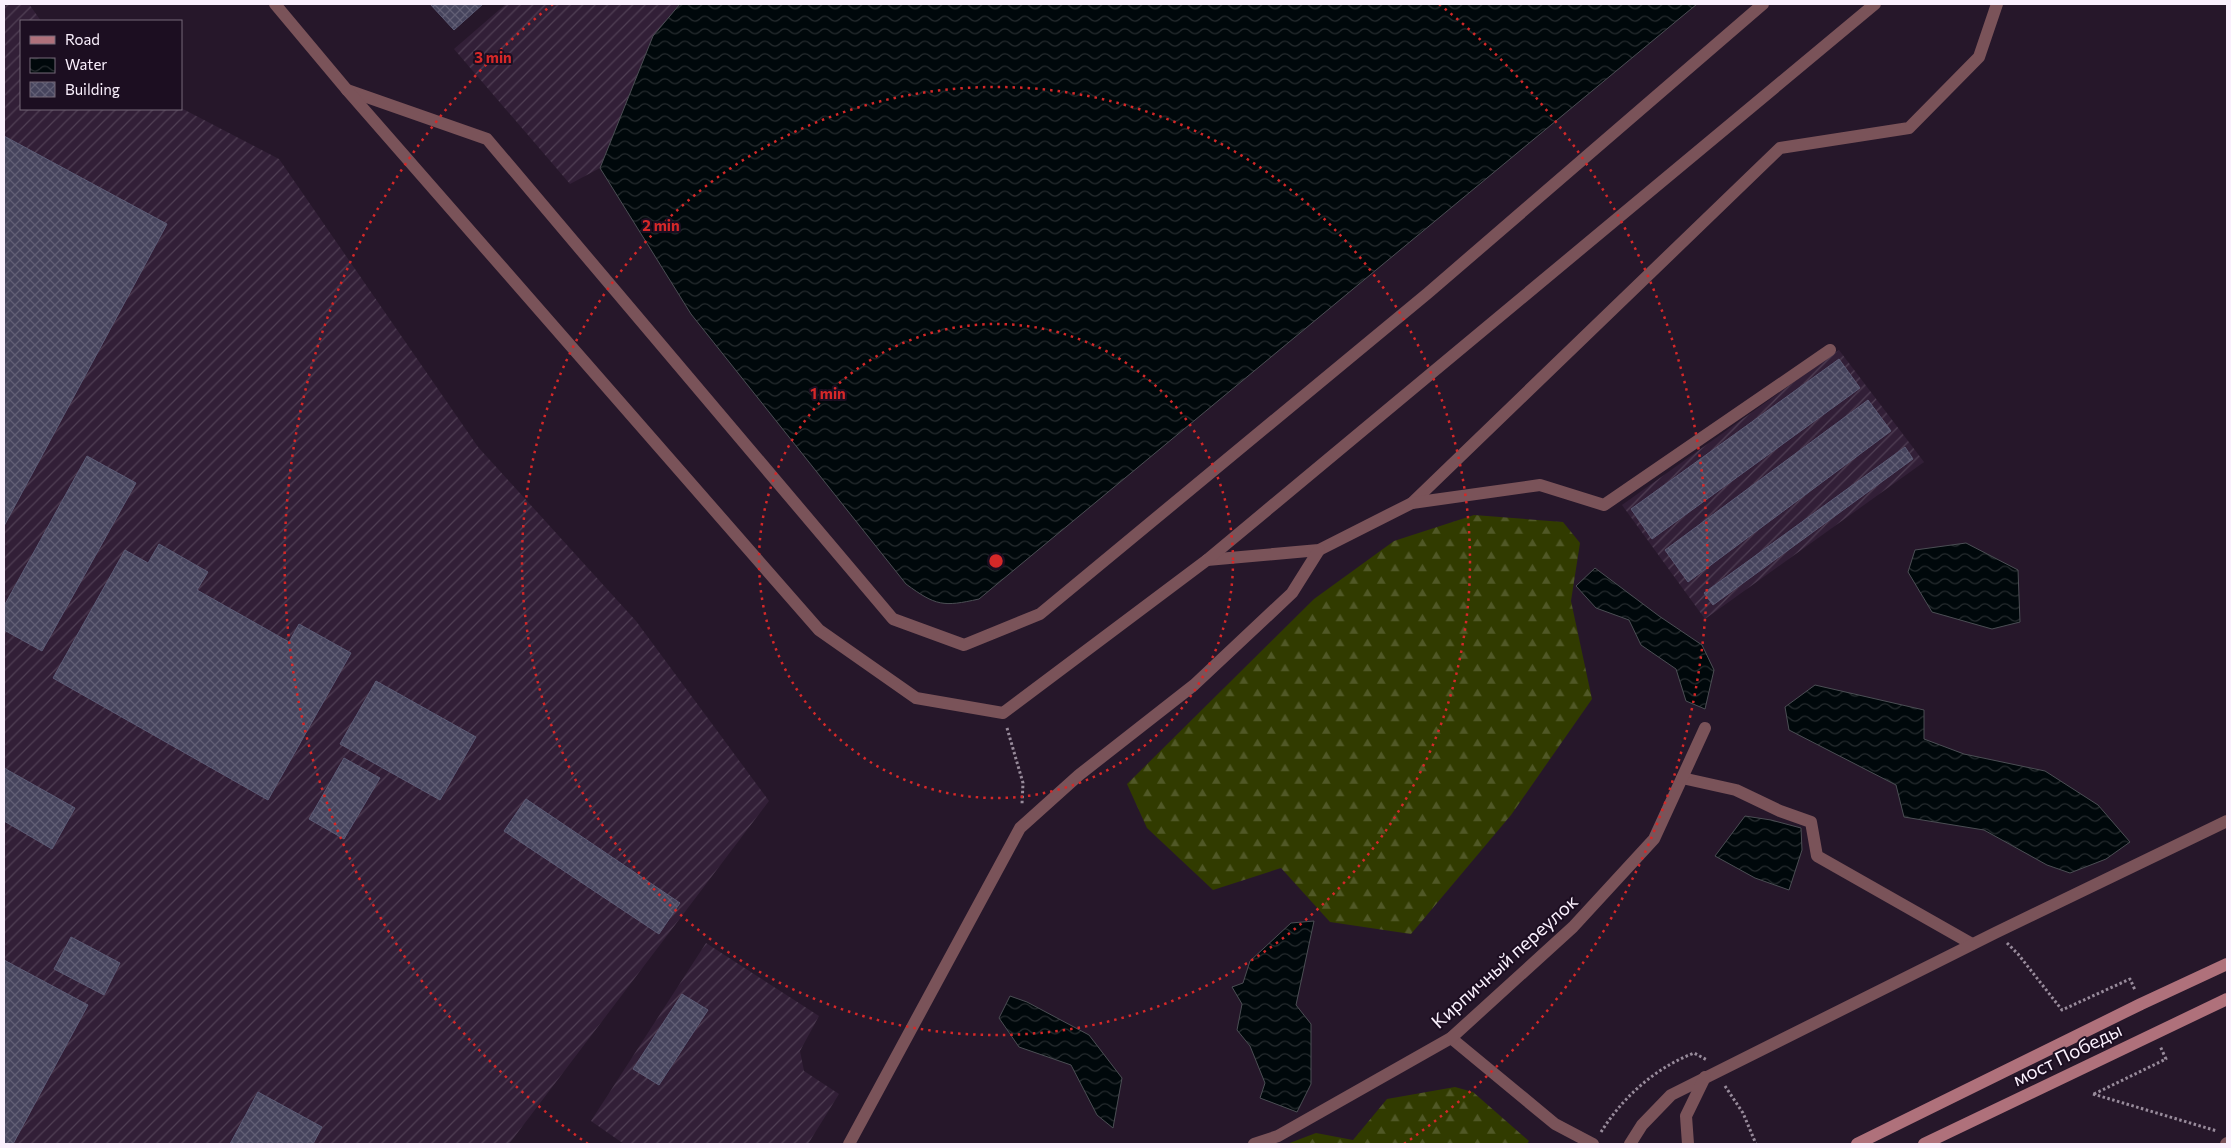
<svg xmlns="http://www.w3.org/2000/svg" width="2231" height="1148" viewBox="0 0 2231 1148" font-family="Commissioner,sans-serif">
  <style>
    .industrial { fill: url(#industrial-furrows) }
    .forest { fill: url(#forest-firs) }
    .water { fill: url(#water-waves); stroke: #4b4e54 }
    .building { fill: url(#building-cross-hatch); stroke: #5c5b75 }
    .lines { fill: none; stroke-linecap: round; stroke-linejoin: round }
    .path { stroke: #988b9b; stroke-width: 3; stroke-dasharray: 2.5 2.5; stroke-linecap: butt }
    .lane { stroke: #7a5359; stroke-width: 12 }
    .street { stroke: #7a5359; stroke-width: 12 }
    .secondary { stroke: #af717b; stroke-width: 12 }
    .ring { fill: none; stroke: #d62828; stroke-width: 2.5; stroke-dasharray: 2.5 5 }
    .labels { text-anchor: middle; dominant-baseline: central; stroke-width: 4; stroke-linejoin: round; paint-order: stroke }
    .street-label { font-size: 19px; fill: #faf0fd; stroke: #1c0e21 }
    .centre { fill: #d62828; stroke: #1c0e21; stroke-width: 2.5 }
    .ring-label { font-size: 15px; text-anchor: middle; font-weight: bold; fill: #d62828; stroke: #1c0e21; stroke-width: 4; stroke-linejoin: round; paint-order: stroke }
  </style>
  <defs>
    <pattern id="industrial-furrows" width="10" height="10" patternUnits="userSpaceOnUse" patternTransform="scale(1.25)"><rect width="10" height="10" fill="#321f37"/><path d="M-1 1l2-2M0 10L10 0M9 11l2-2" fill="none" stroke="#514055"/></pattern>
    <pattern id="forest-firs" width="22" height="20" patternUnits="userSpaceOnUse" patternTransform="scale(1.25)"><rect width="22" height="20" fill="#313b00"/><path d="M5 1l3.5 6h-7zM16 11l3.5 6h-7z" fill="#505826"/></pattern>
    <pattern id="water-waves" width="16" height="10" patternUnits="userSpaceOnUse" patternTransform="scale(1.25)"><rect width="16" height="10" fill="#00080b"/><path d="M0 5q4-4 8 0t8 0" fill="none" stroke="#262c2f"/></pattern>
    <pattern id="building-cross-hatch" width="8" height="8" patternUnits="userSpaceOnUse" patternTransform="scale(1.25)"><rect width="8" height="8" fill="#46445d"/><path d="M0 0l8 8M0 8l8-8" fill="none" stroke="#625f75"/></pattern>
  </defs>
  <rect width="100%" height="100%" fill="#26172a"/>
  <g class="industrial">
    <polygon points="4,4 29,4 41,21 21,21 21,109 181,108 279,159 478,447 636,621 769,801 509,1144 4,1144"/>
    <polygon points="506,4 680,4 653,36 600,168 570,184 454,49"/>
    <polygon points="1839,350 1924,462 1705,619 1622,505"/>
    <polygon points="706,943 819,1016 800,1051 804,1071 839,1094 808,1144 624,1144 591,1121"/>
  </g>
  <g class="forest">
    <polygon points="1474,515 1563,522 1580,543 1571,601 1592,699 1511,815 1411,934 1330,922 1281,868 1213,890 1147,828 1127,784 1314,599 1394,541"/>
    <polygon points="1455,1087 1473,1092 1529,1141 1527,1144 1287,1144 1316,1133 1353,1140 1387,1099"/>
  </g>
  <g class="water">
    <path d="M680 4H1697L979 599C943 607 936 606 906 584L691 314 600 168 653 36Z"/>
    <polygon points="1966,543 2018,570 2020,622 1992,629 1932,612 1908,572 1915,550"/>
    <polygon points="1595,568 1659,616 1702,645 1714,670 1705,709 1686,701 1676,669 1641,645 1629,620 1596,608 1576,586"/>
    <polygon points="1815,685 1924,710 1924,739 1964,754 2045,771 2098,805 2130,842 2106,859 2070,873 2047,865 1984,830 1904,817 1896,785 1789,730 1785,707"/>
    <polygon points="1745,816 1771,820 1801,828 1802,850 1789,890 1755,878 1715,856"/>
    <polygon points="1314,921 1296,1005 1311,1024 1311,1084 1297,1112 1260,1098 1265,1083 1250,1046 1237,1030 1242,1004 1232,987 1243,983 1250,961 1291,923"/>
    <polygon points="1010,996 1027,1002 1089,1035 1122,1078 1113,1128 1097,1115 1071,1065 1019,1047 999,1018"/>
  </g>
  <g class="building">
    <polygon points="430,4 483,4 454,30"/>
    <polygon points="4,136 167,224 4,526"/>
    <polygon points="1839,359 1860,388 1652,539 1631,509"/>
    <polygon points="1868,400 1891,431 1688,582 1665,550"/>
    <polygon points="1905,447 1913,459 1713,605 1704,593"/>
    <polygon points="87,456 136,483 42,651 4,630 4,606"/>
    <polygon points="159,544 208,572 197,590 289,642 299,624 351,653 268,800 53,678 125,550 148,563"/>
    <polygon points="376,681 476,737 440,800 340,744"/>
    <polygon points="344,758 380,778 344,839 309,819"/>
    <polygon points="4,768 75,808 52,849 4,821"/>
    <polygon points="526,799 680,903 659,934 504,831"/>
    <polygon points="71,937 120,963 104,995 54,969"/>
    <polygon points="4,960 88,1005 13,1144 4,1144"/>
    <polygon points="682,994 708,1010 659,1085 633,1069"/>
    <polygon points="258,1092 322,1127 313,1144 230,1144"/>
  </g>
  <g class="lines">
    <g class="path">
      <polyline points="1007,728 1023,783 1022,804"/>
      <polyline points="2007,943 2018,954 2062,1010 2130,979 2135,990"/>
      <polyline points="1725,1086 1743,1113 1756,1144"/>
      <polyline points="2093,1094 2217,1131"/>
      <polyline points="2094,1094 2166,1059 2160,1046"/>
      <path d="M1601 1132C1623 1097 1655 1068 1694 1053L1707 1060"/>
    </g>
    <g class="lane">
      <polyline points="347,90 487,139 893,619 964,645 1040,614 1428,293 1763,4"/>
      <polyline points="1412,503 1780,148 1909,128 1979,57 1997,4"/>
      <polyline points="1207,560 1319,550 1412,503 1540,485 1604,505 1830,350"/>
      <polyline points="1682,778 1736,790 1780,811 1811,822 1817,856 1972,944"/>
      <polyline points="849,1144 1020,828 1079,775 1194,685 1292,593 1319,550"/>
    </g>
    <g class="street">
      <polyline points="275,4 347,90 819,630 916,698 1003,713 1207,560 1875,4"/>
      <polyline points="1451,1038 1555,1124 1593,1144"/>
      <polyline points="1254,1144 1278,1136 1451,1038 1573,927 1654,839 1705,728"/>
      <polyline points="1630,1144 1642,1125 1671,1095 1995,933 2227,821"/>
      <polyline points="1688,1144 1686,1116 1705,1077"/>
      <polyline points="2226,1144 2227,1143"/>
    </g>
    <g class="secondary">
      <polyline points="1857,1144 2141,1004 2227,964"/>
      <polyline points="1924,1144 2227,999"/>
    </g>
  </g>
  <g class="ring">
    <circle cx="996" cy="561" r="237"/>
    <circle cx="996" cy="561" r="474"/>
    <path d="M588 1144A712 712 0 0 1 553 4M1439 4A712 712 0 0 1 1404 1144"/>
  </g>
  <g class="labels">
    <g class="street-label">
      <text transform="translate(1504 961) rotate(-42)">Кирпичный переулок</text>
      <text transform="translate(2067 1054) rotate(-26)">мост Победы</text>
    </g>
  </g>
  <circle cx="996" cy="561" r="8" class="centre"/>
  <g class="ring-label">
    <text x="493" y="63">3 min</text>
    <text x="661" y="231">2 min</text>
    <text x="828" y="399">1 min</text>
  </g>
  <rect width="2231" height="1148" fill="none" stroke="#faf0fd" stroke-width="10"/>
  <rect x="20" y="20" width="162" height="90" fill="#1c0e21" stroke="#756879"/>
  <rect x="30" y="36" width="25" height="8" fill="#af717b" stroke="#756879"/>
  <text x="65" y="45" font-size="15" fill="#faf0fd">Road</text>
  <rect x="30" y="58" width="25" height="15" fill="url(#water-waves)" stroke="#756879"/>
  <text x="65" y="70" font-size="15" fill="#faf0fd">Water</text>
  <rect x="30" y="82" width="25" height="15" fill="url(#building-cross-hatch)" stroke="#756879"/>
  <text x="65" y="95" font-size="15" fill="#faf0fd">Building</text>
</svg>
